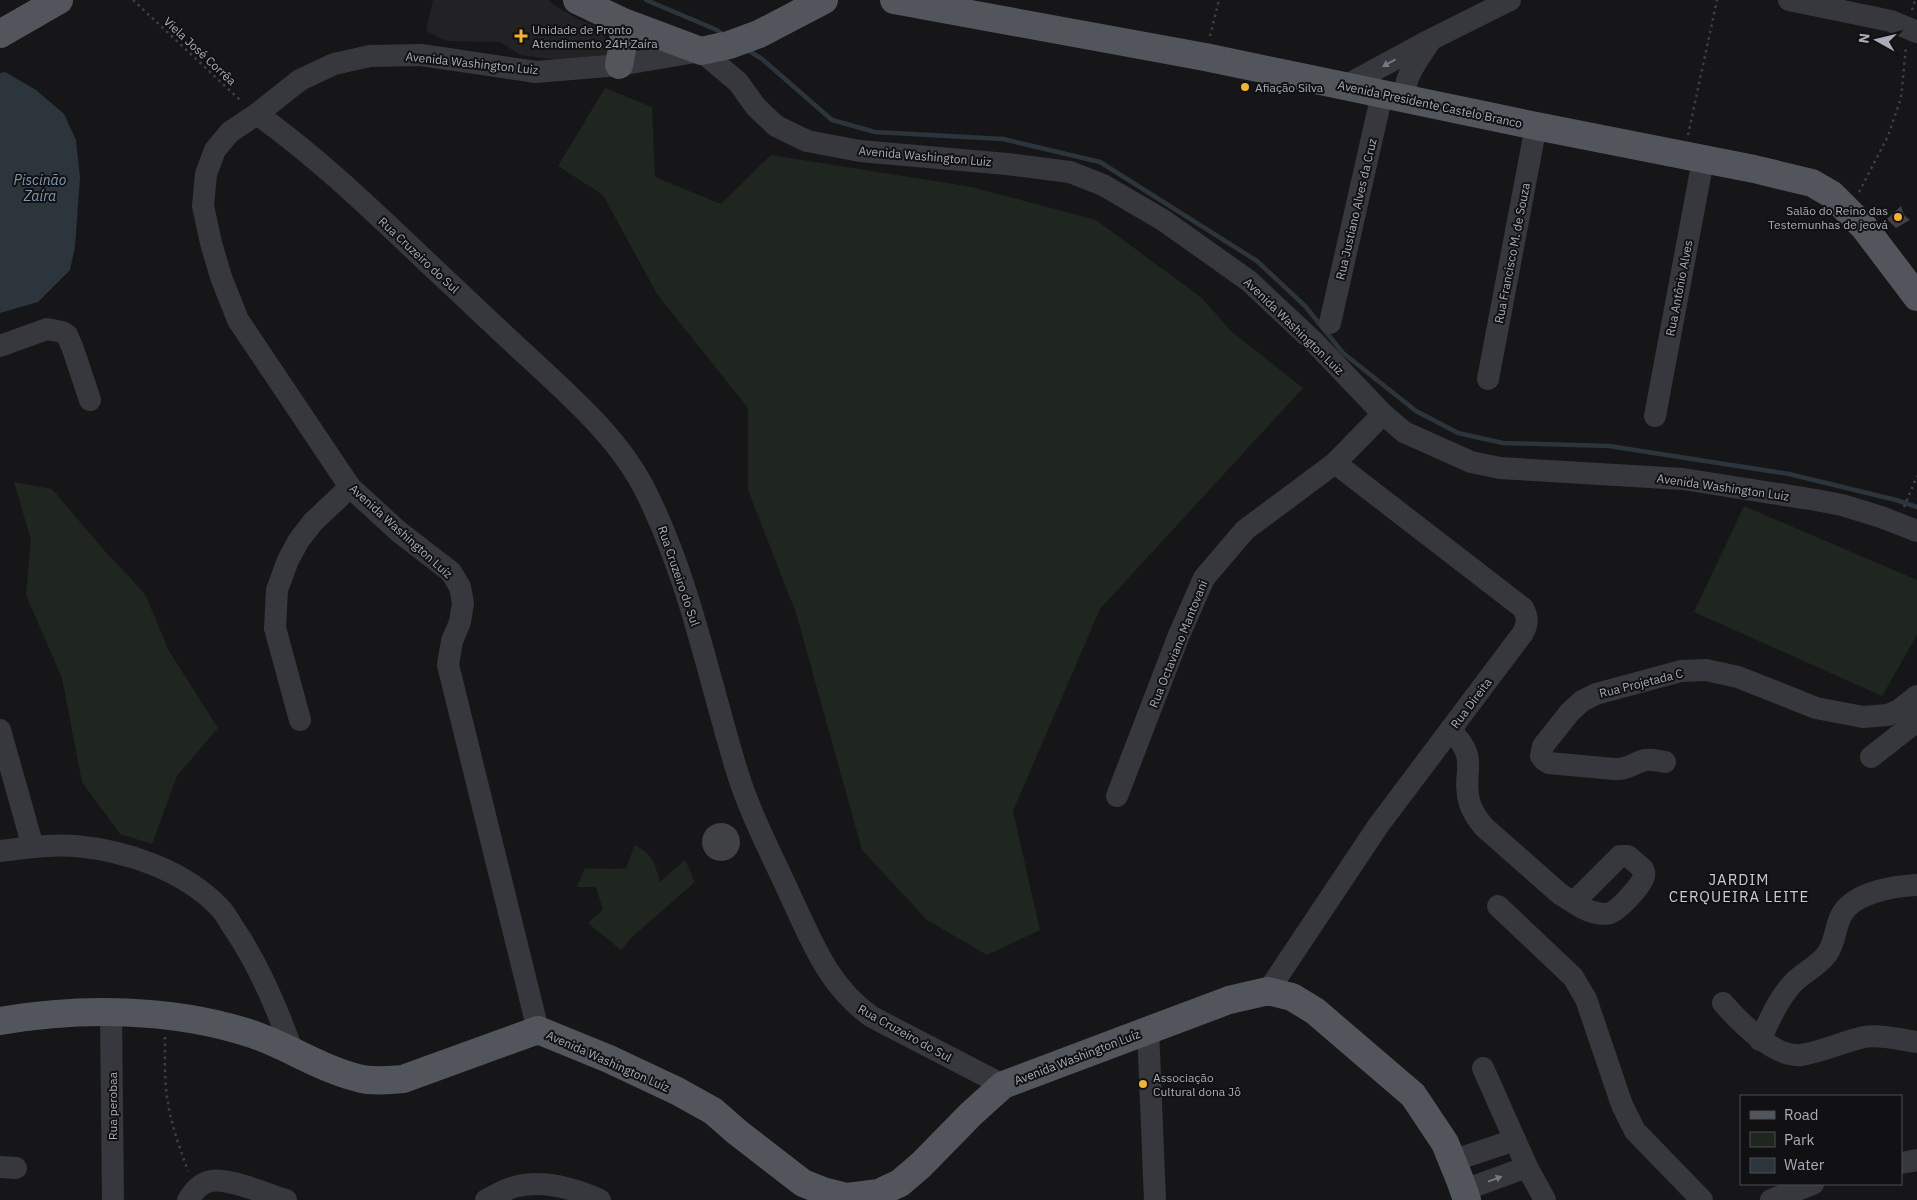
<svg xmlns="http://www.w3.org/2000/svg" width="1917" height="1200" viewBox="0 0 1917 1200" font-family="'IBM Plex Sans',sans-serif">
  <style>
    .built { fill: #222225 }
    .green { fill: #1e261f }
    .water { fill: #2c353c }
    .lines { fill: none; stroke-linecap: round; stroke-linejoin: round }
    .stream { stroke: #2c353c; stroke-width: 4.5 }
    .building { fill: #404145 }
    .path { stroke: #3d3f44; stroke-width: 2.5; stroke-dasharray: 2.5 4; stroke-linecap: butt }
    .minor { stroke: #37383d; stroke-width: 22 }
    .major { stroke: #53555c; stroke-width: 28 }
    .oneway { fill: #757881 }
    .poi-dot { fill: #f2b134; stroke: #111113; stroke-width: 2 }
    .labels { text-anchor: middle; dominant-baseline: central; stroke-width: 4; stroke-linejoin: round; paint-order: stroke }
    .poi-label { font-size: 12px; fill: #a8adb8; stroke: #111113; text-anchor: start }
    .street-label { font-size: 12px; fill: #a8adb8; stroke: #111113 }
    .water-label { font-size: 14px; font-style: italic; fill: #7f9bb3; stroke: #111113 }
    .quarter-label { font-size: 15px; letter-spacing: 1px; fill: #c9ccd4; stroke: #111113 }
  </style>
  <rect width="100%" height="100%" fill="#161618"/>
  <polygon class="built" points="433,0 549,0 552,4 580,20 604,30 610,59 558,60 520,55 500,42 447,41 426,31"/>
  <g class="green">
    <polygon points="605,88 652,107 655,177 721,204 771,155 972,187 1096,220 1202,298 1231,331 1303,388 1100,609 1013,811 1040,930 987,955 927,920 862,850 796,613 748,490 748,408 657,294 603,195 558,166"/>
    <polygon points="14,482 52,489 102,548 145,594 169,651 218,728 177,776 152,844 120,834 82,782 62,678 26,595 31,540"/>
    <polygon points="1744,506 1917,580 1917,635 1882,696 1694,612"/>
    <path d="M635 845C654 856 654 861 660 882L685 860 695 882 632 937 621 950 588 923 603 910 596 887H577L585 868 612 869 626 868Z"/>
  </g>
  <polygon class="water" points="5,72 36,90 64,114 76,140 80,177 75,247 70,270 38,302 0,313 0,73"/>
  <g class="lines">
    <g class="stream">
      <polyline points="646,0 717,30 724,35"/>
      <polyline points="746,49 762,59 832,120 875,132 1003,139 1100,162 1257,261 1305,306 1343,353 1416,411 1458,433 1503,443 1609,446 1789,474 1896,500 1917,507"/>
    </g>
  </g>
  <g class="building">
    <polygon points="1901,206 1904,215 1910,220 1896,228 1887,219"/>
    <circle cx="721" cy="842" r="19"/>
  </g>
  <g class="lines">
    <g class="path">
      <polyline points="133,0 241,101"/>
      <polyline points="1912,10 1915,0"/>
      <polyline points="1210,36 1219,0"/>
      <polyline points="1688,135 1717,0"/>
      <polyline points="1859,192 1888,136 1901,98 1906,47"/>
      <polyline points="1904,507 1917,476"/>
      <path d="M165 1037C165 1059 164 1082 168 1103 172 1127 180 1149 188 1171"/>
    </g>
    <g class="minor">
      <polyline points="1789,0 1891,21 1917,32"/>
      <polyline points="1347,85 1430,40 1510,0"/>
      <path d="M1405 99C1402 78 1419 59 1430 41"/>
      <path d="M257 114C330 166 394 232 460 293 486 318 512 342 538 366 579 404 623 444 647 494 690 581 708 676 736 768 749 812 772 855 791 897 813 944 829 987 872 1017L1003 1085"/>
      <polyline points="1330,323 1382,94"/>
      <polyline points="0,346 47,329 62,332 67,335 73,349 90,400"/>
      <polyline points="1488,379 1536,126"/>
      <polyline points="1655,416 1703,160"/>
      <polyline points="300,720 275,628 277,590 288,560 299,540 313,522 350,487"/>
      <polyline points="0,730 33,847"/>
      <path d="M1450 730C1482 760 1460 772 1470 804 1473 813 1478 820 1484 827L1560 894C1572 901 1585 912 1598 913 1601 914 1607 914 1610 913 1619 910 1642 885 1644 876 1645 873 1644 872 1643 869L1628 856H1620L1574 902"/>
      <polyline points="1871,757 1917,721"/>
      <path d="M1665 762C1658 761 1652 759 1645 760 1633 763 1628 770 1614 769L1549 763 1544 760 1541 756 1543 746 1570 712 1582 701 1596 694 1681 671 1706 670 1738 677 1816 708 1863 717 1888 715 1899 710 1917 696"/>
      <polyline points="1117,796 1179,635 1204,578 1245,530 1335,463 1383,414"/>
      <path d="M0 851C25 848 51 844 76 846 127 851 184 870 220 908 226 914 230 923 235 930 260 967 277 1008 292 1050"/>
      <polyline points="1498,906 1573,977 1586,999 1622,1105 1635,1131 1702,1200"/>
      <path d="M1268 991 1378 826 1523 633C1528 623 1528 618 1523 608L1335 463"/>
      <path d="M1723 1003C1739 1021 1774 1058 1801 1055 1822 1052 1842 1042 1864 1037 1880 1034 1901 1040 1917 1042"/>
      <polyline points="111,1013 113,1200"/>
      <polyline points="1148,1029 1155,1200"/>
      <polyline points="538,1030 448,665 452,641 460,622 463,603 460,587 451,572 398,531 350,487 238,320 221,277 211,243 203,206 206,174 215,150 230,132 257,114 300,80 334,64 370,56 421,55 536,72 619,65 701,51 738,82 756,107 776,126 807,141 860,151 1007,164 1070,172 1103,185 1163,220 1249,281 1315,343 1383,414 1404,432 1471,462 1500,468 1683,479 1816,500 1842,505 1881,517 1917,531"/>
      <path d="M1760 1040C1770 1019 1779 997 1795 981 1805 972 1819 965 1827 954 1835 943 1835 929 1840 918 1850 893 1893 886 1917 885"/>
      <polyline points="1483,1068 1527,1167 1545,1200"/>
      <polyline points="1452,1161 1515,1140"/>
      <polyline points="1901,1163 1917,1160"/>
      <polyline points="0,1167 16,1168"/>
      <polyline points="1464,1190 1527,1167"/>
      <path d="M188 1200C194 1191 200 1183 211 1181 227 1177 269 1195 286 1200"/>
      <path d="M486 1200C496 1195 507 1188 518 1186 545 1180 575 1189 600 1200"/>
      <polyline points="1771,1200 1813,1184"/>
    </g>
    <g class="major">
      <polyline points="577,0 621,21 701,51 729,45 759,34 824,0"/>
      <polyline points="894,0 1205,57 1536,126 1754,169 1812,183 1831,194 1864,227 1917,297"/>
      <polyline points="0,34 59,0"/>
      <polyline points="619,65 624,39 621,21"/>
      <path d="M0 1021C81 1007 173 1008 252 1034 288 1046 321 1069 358 1078 372 1082 388 1080 403 1079L538 1030 609 1059 677 1091 713 1111 737 1132 803 1183 823 1191 847 1197 879 1193 900 1183 921 1165 971 1114 1003 1085 1229 1000 1268 991 1292 997 1315 1011 1413 1095 1445 1143 1460 1180 1467 1200"/>
    </g>
  </g>
  <defs><path id="oneway-solid" d="M-6-.8H1V-3.2L6.5 0L1 3.2V.8H-6Z" transform="scale(1.25)"/></defs>
  <g class="oneway">
    <use href="#oneway-solid" transform="translate(1389 63) rotate(151)"/>
    <use href="#oneway-solid" transform="translate(1495 1179) rotate(-20)"/>
  </g>
  <g class="poi-dot">
    <path d="M518.5 28.5h5v5h5v5h-5v5h-5v-5h-5v-5h5z"/>
    <circle cx="1245" cy="87" r="5"/>
    <circle cx="1898" cy="217" r="5"/>
    <circle cx="1143" cy="1084" r="5"/>
  </g>
  <g class="labels">
    <g class="poi-label">
      <text x="532" y="29">Unidade de Pronto<tspan x="532" dy="14">Atendimento 24H Zaíra</tspan></text>
      <text x="1255" y="87">Afiação Silva</text>
      <text x="1888" y="210" text-anchor="end">Salão do Reino das<tspan x="1888" dy="14">Testemunhas de jeová</tspan></text>
      <text x="1153" y="1077">Associação<tspan x="1153" dy="14">Cultural dona Jô</tspan></text>
    </g>
    <g class="street-label">
      <text transform="translate(200 51) rotate(43)">Viela José Corrêa</text>
      <text transform="translate(472 63) rotate(6)">Avenida Washington Luiz</text>
      <text transform="translate(1430 104) rotate(12)">Avenida Presidente Castelo Branco</text>
      <text transform="translate(925 156) rotate(5)">Avenida Washington Luiz</text>
      <text transform="translate(1356 209) rotate(-77)">Rua Justiano Alves da Cruz</text>
      <text transform="translate(1512 253) rotate(-79)">Rua Francisco M. de Souza</text>
      <text transform="translate(419 255) rotate(43)">Rua Cruzeiro do Sul</text>
      <text transform="translate(1679 288) rotate(-79)">Rua Antônio Alves</text>
      <text transform="translate(1294 326) rotate(44)">Avenida Washington Luiz</text>
      <text transform="translate(1723 487) rotate(8)">Avenida Washington Luiz</text>
      <text transform="translate(401 531) rotate(42)">Avenida Washington Luíz</text>
      <text transform="translate(679 576) rotate(71)">Rua Cruzeiro do Sul</text>
      <text transform="translate(1178 644) rotate(-68)">Rua Octaviano Mantovani</text>
      <text transform="translate(1641 683) rotate(-14)">Rua Projetada C</text>
      <text transform="translate(1471 703) rotate(-53)">Rua Direita</text>
      <text transform="translate(905 1033) rotate(29)">Rua Cruzeiro do Sul</text>
      <text transform="translate(1077 1057) rotate(-21)">Avenida Washington Luíz</text>
      <text transform="translate(608 1061) rotate(24)">Avenida Washington Luíz</text>
      <text transform="translate(112 1106) rotate(-90)">Rua perobaa</text>
    </g>
    <g class="water-label">
      <text x="40" y="180">Piscinão<tspan x="40" dy="16">Zaíra</tspan></text>
    </g>
    <g class="quarter-label">
      <text x="1739" y="879">JARDIM<tspan x="1739" dy="17">CERQUEIRA LEITE</tspan></text>
    </g>
  </g>
  <rect x="1740" y="1095" width="162" height="90" fill="#111113" stroke="#4d4f55"/>
  <rect x="1750" y="1111" width="25" height="8" fill="#53555c" stroke="#4d4f55"/>
  <text x="1784" y="1120" font-size="15" fill="#a8adb8">Road</text>
  <rect x="1750" y="1132" width="25" height="15" fill="#1e261f" stroke="#4d4f55"/>
  <text x="1784" y="1145" font-size="15" fill="#a8adb8">Park</text>
  <rect x="1750" y="1158" width="25" height="15" fill="#2c353c" stroke="#4d4f55"/>
  <text x="1784" y="1170" font-size="15" fill="#a8adb8">Water</text>
  <g transform="translate(1877 40) rotate(278)" stroke="#111113" stroke-width="4" paint-order="stroke">
  <path d="M0-4L9 19L0 12L-9 19Z" fill="#a8adb8"/>
  <text y="-8" font-size="14" font-weight="bold" text-anchor="middle" fill="#a8adb8">N</text>
  </g>
</svg>
